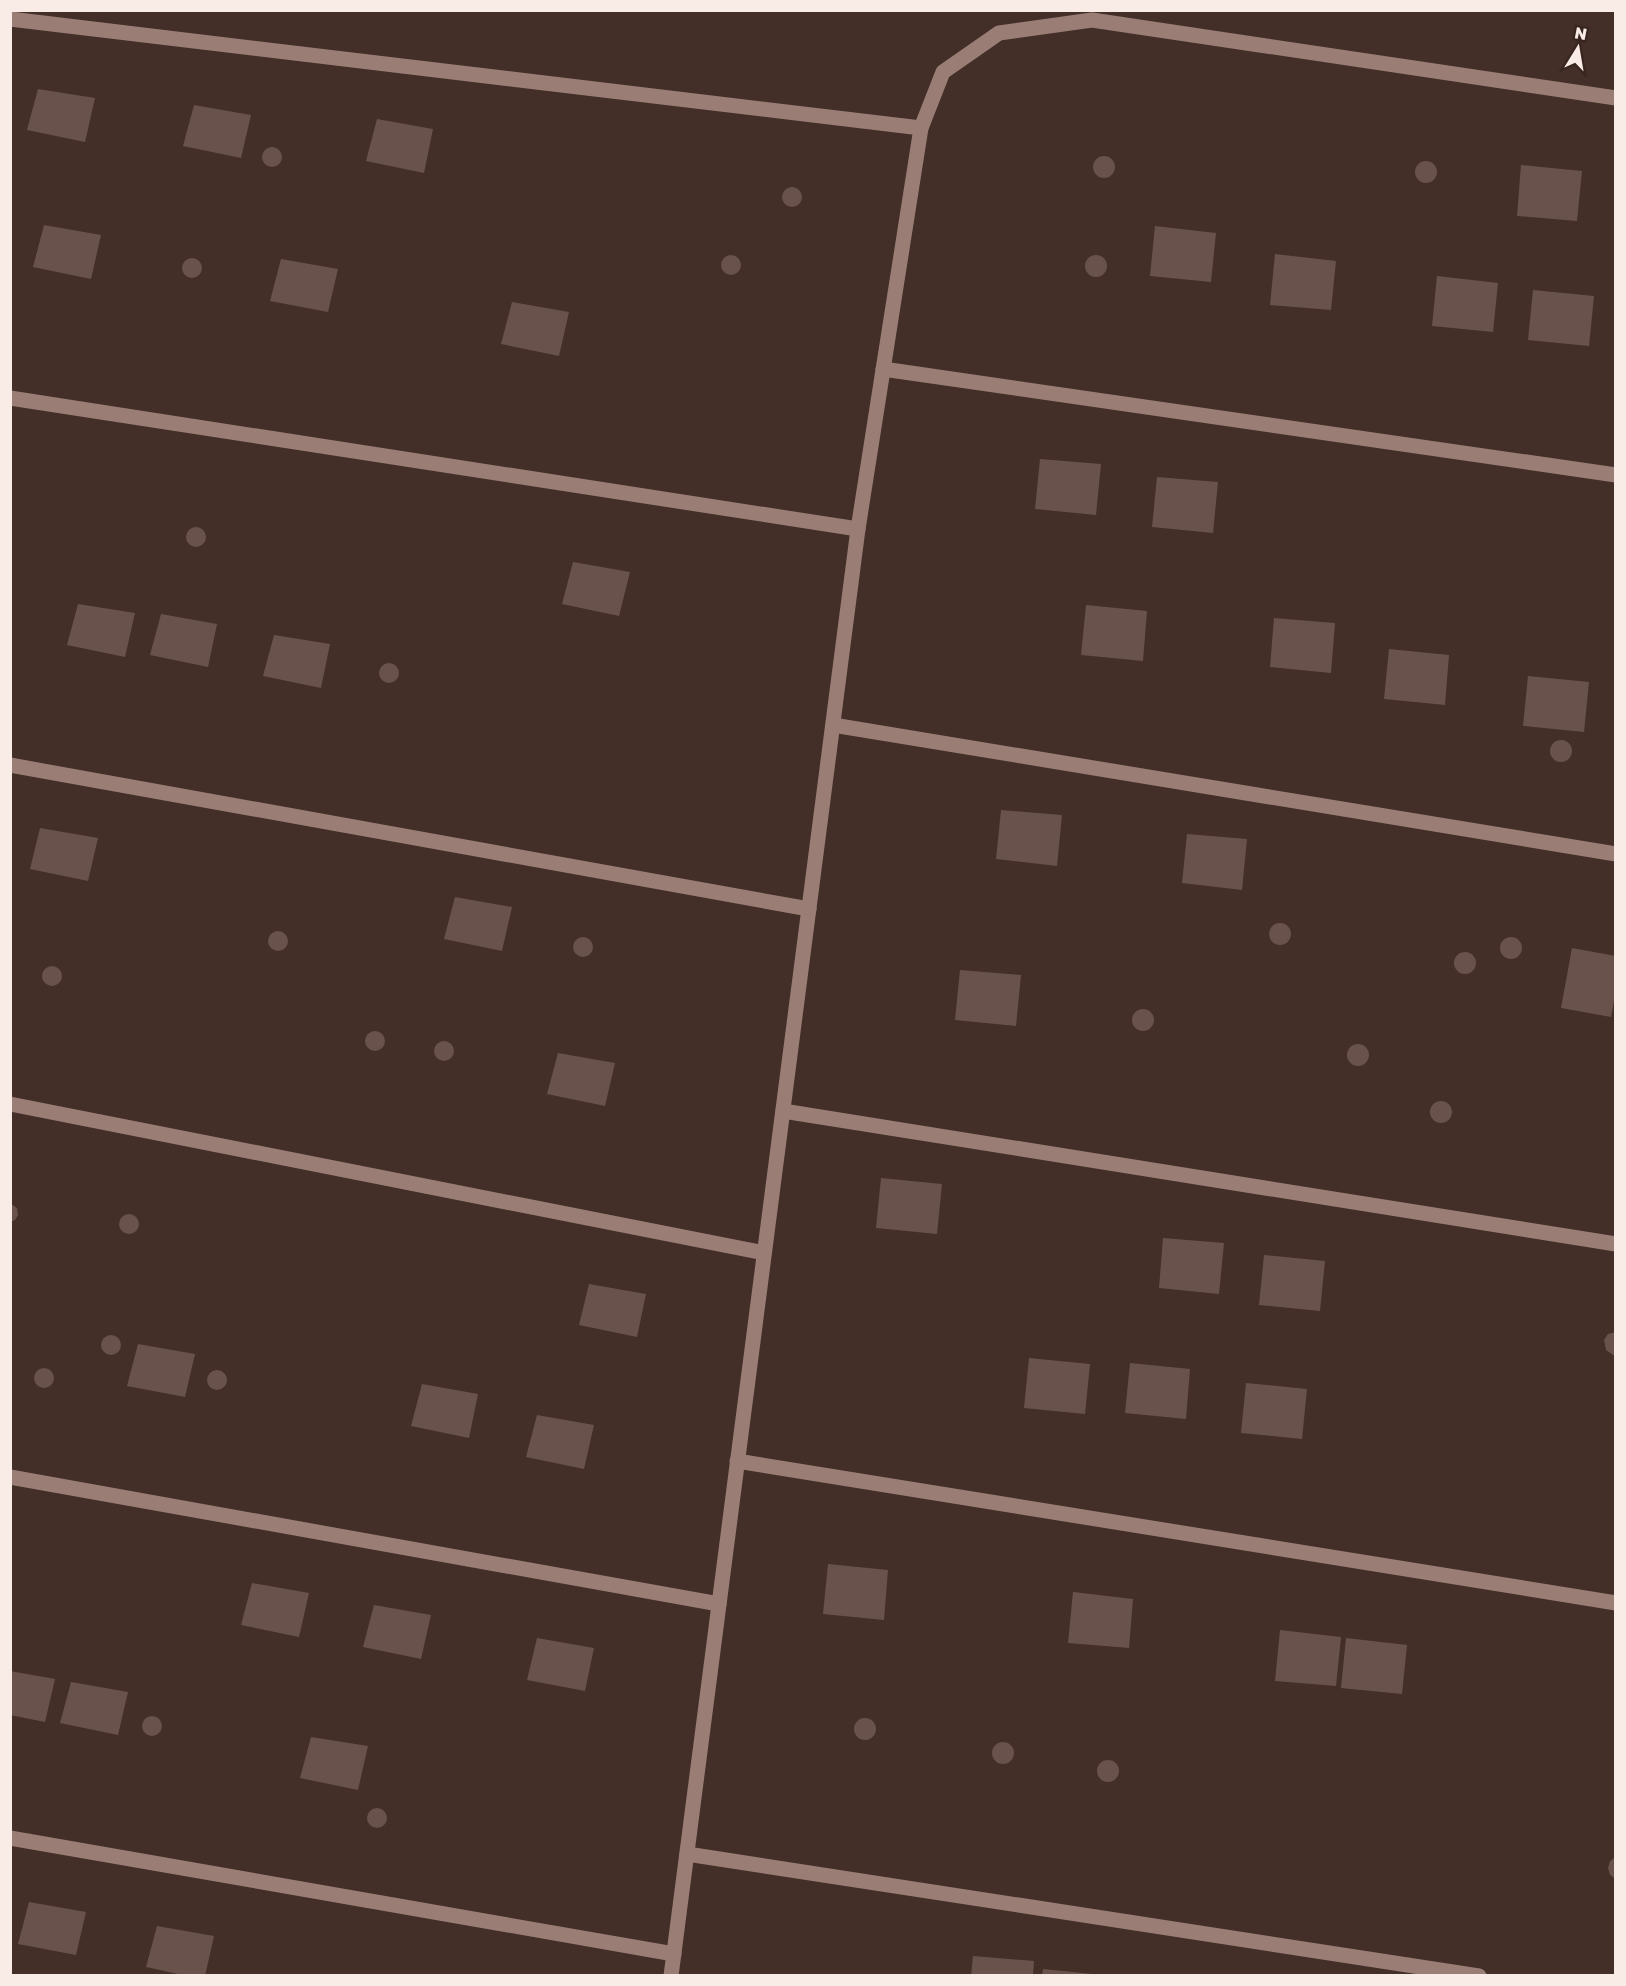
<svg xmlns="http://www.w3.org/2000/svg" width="1626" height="1986" viewBox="0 0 1626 1986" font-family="'Golos Text',sans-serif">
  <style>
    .building { fill: #69524b }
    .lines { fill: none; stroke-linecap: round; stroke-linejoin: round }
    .minor { stroke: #9a7e76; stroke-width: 15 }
  </style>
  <rect width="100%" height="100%" fill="#432f28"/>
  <g class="building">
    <polygon points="38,89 95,98 85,142 27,130"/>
    <polygon points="194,105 251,115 241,158 183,146"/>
    <polygon points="377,119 433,129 424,173 366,161"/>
    <circle cx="272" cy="157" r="10"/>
    <circle cx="1104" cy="167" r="11"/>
    <circle cx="1426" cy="172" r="11"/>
    <polygon points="1521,165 1582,171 1577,221 1517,216"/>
    <circle cx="792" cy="197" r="10"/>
    <polygon points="44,225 101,235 91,279 33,267"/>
    <polygon points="1155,226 1216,233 1211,282 1150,276"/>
    <polygon points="1275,254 1336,261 1331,310 1270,305"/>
    <circle cx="1096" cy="266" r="11"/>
    <circle cx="731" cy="265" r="10"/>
    <circle cx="192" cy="268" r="10"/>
    <polygon points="281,259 338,269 328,312 270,301"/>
    <polygon points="1437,276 1498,283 1493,332 1432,326"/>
    <polygon points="1533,290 1594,296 1589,346 1528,340"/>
    <polygon points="512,302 569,312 559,356 501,344"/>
    <polygon points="1040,459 1101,464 1096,515 1035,509"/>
    <polygon points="1157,477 1218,482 1213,533 1152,527"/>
    <circle cx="196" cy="537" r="10"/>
    <polygon points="573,562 630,572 619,616 562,604"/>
    <polygon points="78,604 135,613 125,657 67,645"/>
    <polygon points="1086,605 1147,611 1143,661 1081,655"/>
    <polygon points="161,614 217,624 208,667 150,655"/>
    <polygon points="1274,618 1335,623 1331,673 1270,667"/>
    <polygon points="274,635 330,644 321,688 263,676"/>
    <polygon points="1389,649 1449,655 1445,705 1384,699"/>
    <circle cx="389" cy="673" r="10"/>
    <polygon points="1528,676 1589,682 1584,732 1523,726"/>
    <circle cx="1561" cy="751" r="11"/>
    <polygon points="1001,810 1062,815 1057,866 996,859"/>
    <polygon points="40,828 98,838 88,881 30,869"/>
    <polygon points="1187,834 1247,839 1242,890 1182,883"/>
    <polygon points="455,897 512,907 502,951 444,939"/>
    <circle cx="1280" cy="934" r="11"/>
    <circle cx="278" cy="941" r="10"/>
    <circle cx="1511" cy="948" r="11"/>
    <circle cx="583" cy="947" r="10"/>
    <polygon points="1572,948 1616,956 1616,990 1611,1017 1561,1008"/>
    <circle cx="1465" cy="963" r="11"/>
    <circle cx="52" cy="976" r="10"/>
    <polygon points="960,970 1021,975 1016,1026 955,1020"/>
    <circle cx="1143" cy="1020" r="11"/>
    <circle cx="375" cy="1041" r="10"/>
    <circle cx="444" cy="1051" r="10"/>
    <circle cx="1358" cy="1055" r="11"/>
    <polygon points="558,1053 615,1063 605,1106 547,1094"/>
    <circle cx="1441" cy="1112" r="11"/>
    <polygon points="881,1178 942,1184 937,1234 876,1228"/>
    <polygon points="10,1203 17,1208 18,1215 15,1220 10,1222"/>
    <circle cx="129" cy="1224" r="10"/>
    <polygon points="1163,1238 1224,1243 1219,1294 1159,1288"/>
    <polygon points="1264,1255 1325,1261 1320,1311 1259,1305"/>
    <polygon points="589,1284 646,1294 637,1337 579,1325"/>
    <polygon points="1616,1332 1616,1355 1613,1355 1606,1350 1604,1340 1608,1334"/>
    <circle cx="111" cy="1345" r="10"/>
    <polygon points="138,1344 195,1354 185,1397 127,1386"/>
    <polygon points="1029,1358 1090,1364 1085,1414 1024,1408"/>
    <polygon points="1130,1363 1190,1369 1186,1419 1125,1413"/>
    <circle cx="44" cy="1378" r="10"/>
    <circle cx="217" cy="1380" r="10"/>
    <polygon points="1246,1383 1307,1389 1302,1439 1241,1433"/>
    <polygon points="422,1384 478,1394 469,1438 411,1426"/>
    <polygon points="537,1415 594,1425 584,1469 526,1457"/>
    <polygon points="828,1564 888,1570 884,1620 823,1614"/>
    <polygon points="252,1583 309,1593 299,1637 241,1625"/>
    <polygon points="1073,1592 1133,1599 1129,1648 1068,1643"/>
    <polygon points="374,1605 431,1615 421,1659 363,1647"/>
    <polygon points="1280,1630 1341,1637 1336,1686 1275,1681"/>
    <polygon points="537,1638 594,1648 585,1691 527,1680"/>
    <polygon points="1346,1638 1407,1645 1402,1694 1341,1688"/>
    <polygon points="10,1671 55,1679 45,1722 10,1715"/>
    <polygon points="71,1682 128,1692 118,1735 60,1723"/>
    <circle cx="152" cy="1726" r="10"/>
    <circle cx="865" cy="1729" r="11"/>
    <polygon points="311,1737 368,1746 358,1790 300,1778"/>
    <circle cx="1003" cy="1753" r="11"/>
    <circle cx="1108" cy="1771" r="11"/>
    <circle cx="377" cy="1818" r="10"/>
    <polygon points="1616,1857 1616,1879 1610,1875 1608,1868 1610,1861"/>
    <polygon points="29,1902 86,1912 76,1955 18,1944"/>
    <polygon points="157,1926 214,1936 205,1976 187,1976 146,1967"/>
    <polygon points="973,1956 1034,1961 1033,1976 971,1976"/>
    <polygon points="1043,1969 1092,1974 1092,1976 1042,1976"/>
  </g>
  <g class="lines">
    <g class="minor">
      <polyline points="10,19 921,128"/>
      <polyline points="883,369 1616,475"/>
      <polyline points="10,398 858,529"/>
      <polyline points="833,725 1616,854"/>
      <polyline points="10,765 809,909"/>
      <polyline points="10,1104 764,1253"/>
      <polyline points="783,1111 1616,1244"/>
      <polyline points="737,1461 1616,1603"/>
      <polyline points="10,1477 719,1604"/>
      <polyline points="10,1838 674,1954"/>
      <polyline points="687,1854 1479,1976"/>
      <polyline points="671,1976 858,529 921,128 943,72 999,33 1092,20 1616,98"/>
    </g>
  </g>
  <rect width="1626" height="1986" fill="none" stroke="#f9ece7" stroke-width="24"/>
  <g transform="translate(1578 48) rotate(11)" stroke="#39251f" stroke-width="4.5" paint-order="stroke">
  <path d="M0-4.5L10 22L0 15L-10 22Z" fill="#f9ece7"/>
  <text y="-9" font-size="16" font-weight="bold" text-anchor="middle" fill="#f9ece7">N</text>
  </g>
</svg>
